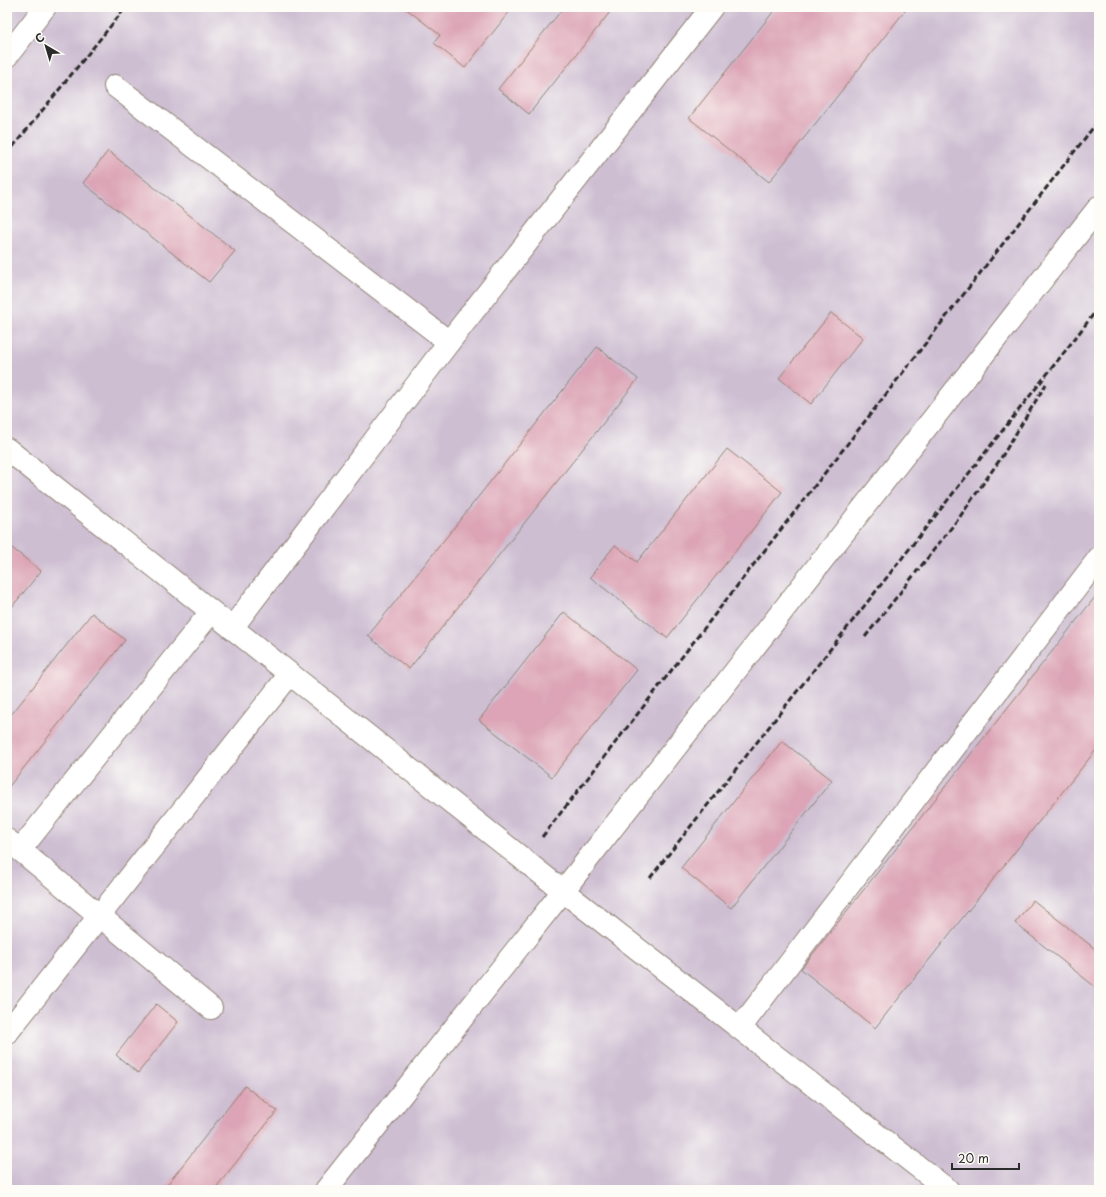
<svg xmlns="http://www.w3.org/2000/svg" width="1106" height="1197" viewBox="0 0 1106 1197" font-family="'Playpen Sans',sans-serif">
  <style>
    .industrial { fill: #cdbed2 }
    .building { fill: #dca4b6 }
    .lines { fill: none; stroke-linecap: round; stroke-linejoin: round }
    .minor-casing { stroke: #908375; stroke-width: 24 }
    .minor { stroke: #fff; stroke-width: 22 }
    .rail { stroke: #2b2b2b; stroke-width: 3; stroke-dasharray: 6 3; stroke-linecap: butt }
  </style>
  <rect width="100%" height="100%" fill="#fdfcf7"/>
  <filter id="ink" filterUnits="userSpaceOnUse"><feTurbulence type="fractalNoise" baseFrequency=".025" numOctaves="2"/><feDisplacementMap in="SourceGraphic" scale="8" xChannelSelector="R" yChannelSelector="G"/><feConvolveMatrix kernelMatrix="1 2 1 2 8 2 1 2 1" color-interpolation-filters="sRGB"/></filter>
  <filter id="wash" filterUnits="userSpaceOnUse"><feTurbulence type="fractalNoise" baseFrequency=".012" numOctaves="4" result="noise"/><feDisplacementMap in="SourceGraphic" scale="16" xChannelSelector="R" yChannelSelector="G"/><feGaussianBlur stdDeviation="0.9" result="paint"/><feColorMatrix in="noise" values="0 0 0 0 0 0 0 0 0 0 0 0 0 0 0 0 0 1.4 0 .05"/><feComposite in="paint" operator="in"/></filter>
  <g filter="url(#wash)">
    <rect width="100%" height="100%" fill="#f5dbbf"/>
    <rect class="industrial" x="7" y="7" width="1092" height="1183"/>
    <g id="blocks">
      <g class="building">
        <polygon points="404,7 460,7 462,8 463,7 513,7 465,68 434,43 440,35"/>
        <polygon points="564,7 614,7 529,114 498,89"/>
        <polygon points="777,7 908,7 769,182 689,118"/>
        <polygon points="108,151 235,251 209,282 83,183"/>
        <polygon points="831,313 863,338 811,404 779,378"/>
        <polygon points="597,347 638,379 409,669 368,636"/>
        <polygon points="727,449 782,492 667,638 590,577 615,545 637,562"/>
        <polygon points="7,544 41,571 7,613"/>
        <polygon points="1099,592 1099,746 875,1028 801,969"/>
        <polygon points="564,612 637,670 552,777 479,720"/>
        <polygon points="92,613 125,640 7,789 7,720"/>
        <polygon points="782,741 832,780 731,908 681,868"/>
        <polygon points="1033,900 1099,952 1099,990 1015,923"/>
        <polygon points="156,1004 178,1022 138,1073 116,1055"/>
        <polygon points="245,1086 277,1111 214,1190 163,1190"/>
      </g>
    </g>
  </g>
  <g filter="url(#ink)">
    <use href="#blocks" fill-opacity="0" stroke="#908375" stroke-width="1"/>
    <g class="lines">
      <g class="minor-casing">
        <g id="minor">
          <polyline points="7,56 45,7"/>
          <polyline points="115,86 449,342"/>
          <polyline points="7,449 563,891 948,1190"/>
          <polyline points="232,628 449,342 712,7"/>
          <polyline points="7,840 20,850 211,1008"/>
          <polyline points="20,850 211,612"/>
          <polyline points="740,1028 1099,558"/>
          <polyline points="7,1033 290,674"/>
          <polyline points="326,1190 563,891 1099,207"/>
        </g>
      </g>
      <use href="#minor" class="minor"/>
      <g class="rail">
        <polyline points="7,154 126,7"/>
        <polyline points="865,637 959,518 1001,458 1046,384"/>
        <polyline points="542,837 1099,120"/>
        <polyline points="650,878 1066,350 1099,307"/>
      </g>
    </g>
  </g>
  <rect width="1106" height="1197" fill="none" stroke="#fdfcf7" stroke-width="24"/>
  <g transform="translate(46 46) rotate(322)" stroke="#fdfcf7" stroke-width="3" paint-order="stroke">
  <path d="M0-3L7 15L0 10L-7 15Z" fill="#2b2b2b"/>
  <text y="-6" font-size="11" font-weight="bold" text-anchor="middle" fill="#2b2b2b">С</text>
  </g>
  <path d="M952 1163v6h67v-6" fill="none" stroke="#2b2b2b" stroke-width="2"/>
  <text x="958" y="1163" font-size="12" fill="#2b2b2b" stroke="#fdfcf7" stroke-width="3" paint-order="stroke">20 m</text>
</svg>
